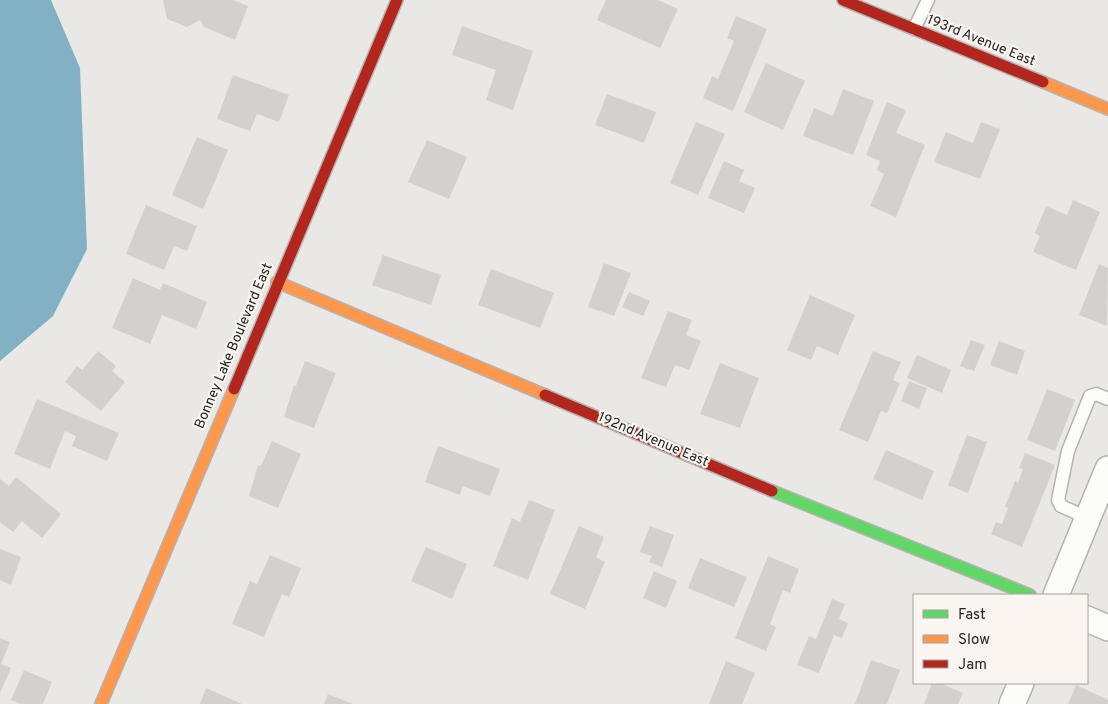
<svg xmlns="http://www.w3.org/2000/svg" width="1108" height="704" viewBox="0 0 1108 704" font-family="Overpass,sans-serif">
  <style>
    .water { fill: #82b1c5 }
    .building { fill: #d3d1d0 }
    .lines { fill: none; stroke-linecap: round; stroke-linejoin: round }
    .lane-casing { stroke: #b5b3b1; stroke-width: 15 }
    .street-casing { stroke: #b5b3b1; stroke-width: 28 }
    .fast-casing { stroke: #b5b3b1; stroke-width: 14 }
    .slow-casing { stroke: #b5b3b1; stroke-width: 14 }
    .jam-casing { stroke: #b5b3b1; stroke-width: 14 }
    .lane { stroke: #fcfcfb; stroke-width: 12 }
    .street { stroke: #fcfcfb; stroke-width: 25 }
    .fast { stroke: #63d668; stroke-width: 11 }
    .slow { stroke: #ff974d; stroke-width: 11 }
    .jam { stroke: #b3261e; stroke-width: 11 }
    .labels { text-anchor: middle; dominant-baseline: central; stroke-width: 4.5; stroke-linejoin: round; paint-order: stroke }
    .street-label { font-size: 14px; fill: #272624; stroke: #faf5f0 }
  </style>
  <rect width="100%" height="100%" fill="#eae8e5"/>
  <polygon class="water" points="0,0 51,0 80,68 87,249 53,316 0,361"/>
  <g class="building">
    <polygon points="163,0 233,0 248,6 235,40 204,27 200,20 187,27 167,19"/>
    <polygon points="606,0 658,0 678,9 660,48 597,20"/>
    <polygon points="736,16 767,29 733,111 703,98 712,76 718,79 734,41 727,38"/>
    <polygon points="462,26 533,51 513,110 486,100 496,70 452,55"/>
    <polygon points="766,63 805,81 783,130 744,112"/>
    <polygon points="233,75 289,95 279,122 257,114 250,131 217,119"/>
    <polygon points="843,89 874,101 853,155 803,136 814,108 833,116"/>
    <polygon points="607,94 656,112 644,143 595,125"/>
    <polygon points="887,102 906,110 896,133 925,145 896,217 870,206 884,174 877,170 880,161 866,155"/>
    <polygon points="696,122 725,134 698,195 670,183"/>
    <polygon points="981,122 1000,129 980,179 934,162 946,132 973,143"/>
    <polygon points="197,137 228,150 203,209 172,195"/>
    <polygon points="427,140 467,157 449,199 408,182"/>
    <polygon points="724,161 744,170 739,181 755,188 744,213 708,198"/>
    <polygon points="1073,200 1100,212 1076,270 1033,252 1040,236 1035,233 1046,206 1067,215"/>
    <polygon points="146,205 197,226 187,251 174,246 164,270 126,254"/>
    <polygon points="383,255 441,275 431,305 372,285"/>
    <polygon points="604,263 631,273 614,316 588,307"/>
    <polygon points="1099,264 1108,268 1107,326 1079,315"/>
    <polygon points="491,269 554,293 540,328 478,305"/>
    <polygon points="133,278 160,290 163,283 207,302 196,329 162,315 150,344 112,328"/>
    <polygon points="629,292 650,301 643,316 622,307"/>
    <polygon points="810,295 855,315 838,355 817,346 811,360 787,350"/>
    <polygon points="668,311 692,320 686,335 701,341 689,370 675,365 666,387 641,378"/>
    <polygon points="971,340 985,345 974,371 960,366"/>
    <polygon points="999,341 1025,351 1017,375 990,365"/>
    <polygon points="98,351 116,366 112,371 125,382 101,411 65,382 77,366 82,370"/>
    <polygon points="873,351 901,362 893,380 900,383 887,413 881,411 868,442 839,430"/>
    <polygon points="917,355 951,370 942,393 907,378"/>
    <polygon points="305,361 336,373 314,428 284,417 294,385 296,386"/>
    <polygon points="720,363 759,378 740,428 700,414"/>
    <polygon points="909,381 927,388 919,409 901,401"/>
    <polygon points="1047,389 1075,400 1055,451 1027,440"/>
    <polygon points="37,399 119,433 107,461 72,446 76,436 65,431 50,469 14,454"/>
    <polygon points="967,435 987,442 968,493 948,485"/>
    <polygon points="272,441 301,454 278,508 249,496 258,465 261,466"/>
    <polygon points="438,446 500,469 490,496 463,486 460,495 425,482"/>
    <polygon points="886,450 934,471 922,500 873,479"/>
    <polygon points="1025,453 1055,465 1022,547 991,534 996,522 1002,524 1008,508 1005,507 1015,481 1018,483 1023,469 1019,468"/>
    <polygon points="16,477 61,514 42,538 22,521 13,532 0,522 0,479 9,486"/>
    <polygon points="529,500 555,510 528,580 493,566 512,518 520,522"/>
    <polygon points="579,526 604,537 596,557 605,562 585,609 550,594"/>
    <polygon points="650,526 674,535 662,567 649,562 652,556 640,552"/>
    <polygon points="426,547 467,564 452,599 411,581"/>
    <polygon points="0,549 21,557 11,585 0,580"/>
    <polygon points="270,555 301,568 289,597 282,594 264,637 232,624 250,581 257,584"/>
    <polygon points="768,556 799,569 790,593 783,590 770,624 776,627 766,651 735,638"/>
    <polygon points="700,558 747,577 734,607 688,588"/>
    <polygon points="654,571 677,581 666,608 643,598"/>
    <polygon points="832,599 845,604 839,619 848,623 842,638 834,635 819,673 797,665 809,636 816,639"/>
    <polygon points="0,638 10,642 1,664 11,668 0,693"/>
    <polygon points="871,660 900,670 887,704 855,704"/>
    <polygon points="726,661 755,673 742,704 709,704"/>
    <polygon points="24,670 52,682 43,704 21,704 11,700"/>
    <polygon points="932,683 939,683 963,693 958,704 924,704"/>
    <polygon points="1076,685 1108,700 1108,704 1068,704"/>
    <polygon points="206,688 242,704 200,704"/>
    <polygon points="328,694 353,704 324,704"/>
  </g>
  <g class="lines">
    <g class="lane-casing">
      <g id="lane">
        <polyline points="914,29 928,0"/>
        <polyline points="1088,518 1061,506 1058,500 1068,451 1090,396 1096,394 1108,399"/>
      </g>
    </g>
    <g class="street-casing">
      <g id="street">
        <polyline points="1056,595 1108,469"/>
        <polyline points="1087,619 1108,628"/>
        <polyline points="1012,704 1021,683"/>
      </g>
    </g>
    <g class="fast-casing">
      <polyline id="fast" points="772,491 1030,595"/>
    </g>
    <g class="slow-casing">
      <g id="slow">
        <polyline points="1043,82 1108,109"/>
        <polyline points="277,282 545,395"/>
        <polyline points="101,704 234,389"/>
      </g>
    </g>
    <g class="jam-casing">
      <g id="jam">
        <polyline points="843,0 1043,82"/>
        <polyline points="234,389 397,0"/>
        <polyline points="545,395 772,491"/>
      </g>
    </g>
    <use href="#lane" class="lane"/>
    <use href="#street" class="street"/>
    <use href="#fast" class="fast"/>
    <use href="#slow" class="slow"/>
    <use href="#jam" class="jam"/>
  </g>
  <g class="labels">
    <g class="street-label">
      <text transform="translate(981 41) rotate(22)">193rd Avenue East</text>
      <text transform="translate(234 346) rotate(-67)">Bonney Lake Boulevard East</text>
      <text transform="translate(653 440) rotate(23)">192nd Avenue East</text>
    </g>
  </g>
  <rect x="913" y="594" width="175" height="90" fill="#faf5f0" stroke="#a6a29e"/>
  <rect x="923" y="610" width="25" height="8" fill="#63d668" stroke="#a6a29e"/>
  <text x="958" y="619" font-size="15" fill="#272624">Fast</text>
  <rect x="923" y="635" width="25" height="8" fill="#ff974d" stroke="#a6a29e"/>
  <text x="958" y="644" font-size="15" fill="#272624">Slow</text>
  <rect x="923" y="660" width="25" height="8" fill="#b3261e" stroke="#a6a29e"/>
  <text x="958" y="669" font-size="15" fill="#272624">Jam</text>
</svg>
